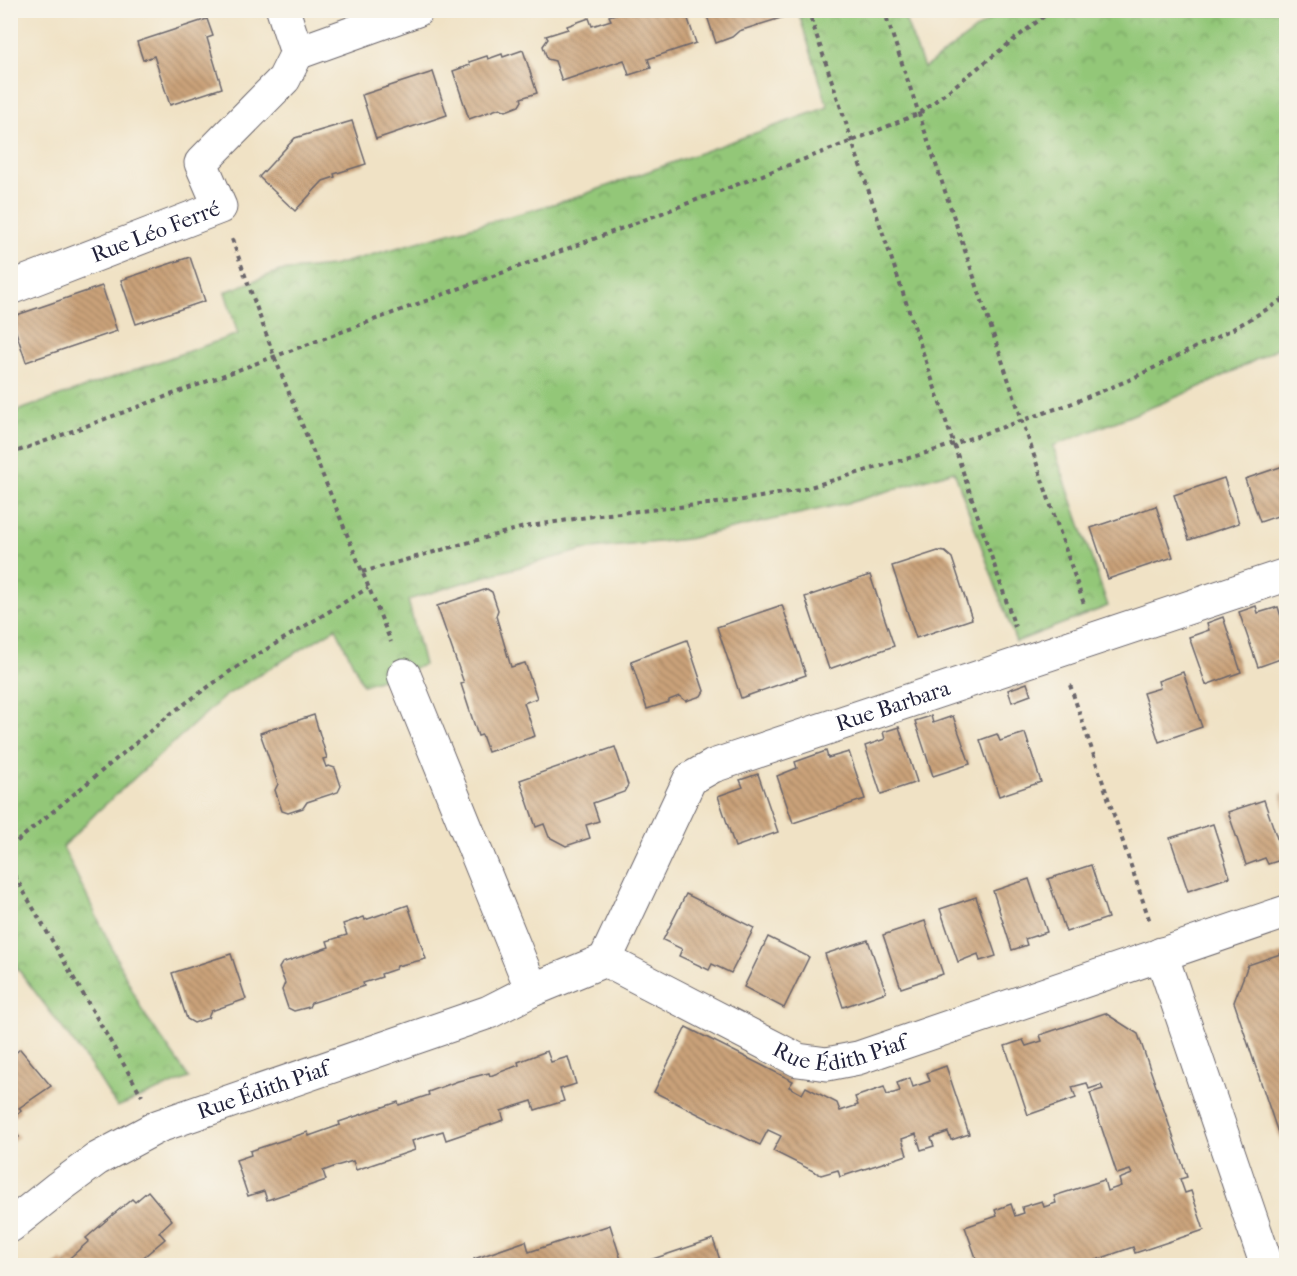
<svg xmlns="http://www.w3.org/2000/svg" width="1297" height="1276" viewBox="0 0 1297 1276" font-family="'IM FELL French Canon',serif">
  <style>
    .park { fill: url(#park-crowns); stroke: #5a745a; stroke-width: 1.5 }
    .building { fill: url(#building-back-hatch) }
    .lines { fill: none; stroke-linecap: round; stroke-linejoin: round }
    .minor-casing { stroke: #6a656b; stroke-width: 35 }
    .path { stroke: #6a656b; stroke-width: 4; stroke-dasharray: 4.5 4.5; stroke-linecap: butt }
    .minor { stroke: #fff; stroke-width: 33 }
    .labels { text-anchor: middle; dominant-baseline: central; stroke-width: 4.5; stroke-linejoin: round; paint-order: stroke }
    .street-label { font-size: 22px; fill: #22223b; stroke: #f7f3e8 }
  </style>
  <defs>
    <pattern id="park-crowns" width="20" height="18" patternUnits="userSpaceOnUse" patternTransform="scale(1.5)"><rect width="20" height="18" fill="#93c778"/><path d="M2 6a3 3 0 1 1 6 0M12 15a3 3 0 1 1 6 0" fill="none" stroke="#78a164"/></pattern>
    <pattern id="building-back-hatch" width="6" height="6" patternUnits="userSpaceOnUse" patternTransform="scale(1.5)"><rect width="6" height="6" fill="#caa279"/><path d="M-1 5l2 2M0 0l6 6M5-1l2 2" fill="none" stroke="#a48464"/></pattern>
  </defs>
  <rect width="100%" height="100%" fill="#f7f3e8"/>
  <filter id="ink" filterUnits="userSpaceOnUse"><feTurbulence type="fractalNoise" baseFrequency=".0167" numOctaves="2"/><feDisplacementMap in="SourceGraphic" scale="12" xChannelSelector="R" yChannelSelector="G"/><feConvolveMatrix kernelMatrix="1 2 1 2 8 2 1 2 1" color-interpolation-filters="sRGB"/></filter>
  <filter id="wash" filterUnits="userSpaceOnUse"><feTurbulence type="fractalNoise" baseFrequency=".008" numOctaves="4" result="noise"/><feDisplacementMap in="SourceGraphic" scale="24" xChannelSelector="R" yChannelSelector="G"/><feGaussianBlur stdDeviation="1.35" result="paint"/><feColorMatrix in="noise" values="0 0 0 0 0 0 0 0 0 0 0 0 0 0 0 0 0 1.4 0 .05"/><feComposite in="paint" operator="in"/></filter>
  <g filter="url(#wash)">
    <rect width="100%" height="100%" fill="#f0e2c5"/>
    <path class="park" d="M798 11H902L924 68 1001 11H1286V343C1213 386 1132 415 1053 446L1108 606 1016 642 954 471 852 502 687 539 583 550 468 581 408 600 424 665 363 685 336 628 225 696 97 812 63 847 143 1012 189 1078 117 1107 91 1066 11 960V413L238 334 225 292 280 271 332 266 571 199 828 107Z"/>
    <g id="blocks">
      <g class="building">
        <polygon points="628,10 685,10 696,43 648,59 651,68 629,75 624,60 562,81 555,61 547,59 543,46 548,39 546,36 568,29 567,26 589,18 592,26 611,20 609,16"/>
        <polygon points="705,10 782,10 784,17 739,31 732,37 716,43"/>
        <polygon points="207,19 213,36 207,38 222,88 170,105 154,56 143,60 137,42"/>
        <polygon points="523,50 537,93 521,98 522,101 519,106 506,111 500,108 469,119 453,71 470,65 469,62 487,56 488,59 502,54 503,57"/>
        <polygon points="433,72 447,115 376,139 362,95"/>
        <polygon points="352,121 366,164 334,174 335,177 323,181 295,211 259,177 295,138"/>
        <polygon points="190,257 205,301 136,324 121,280"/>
        <polygon points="102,286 117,331 26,362 11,317"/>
        <polygon points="1286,465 1286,513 1260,522 1245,479"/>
        <polygon points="1224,478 1239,523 1189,540 1174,495"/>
        <polygon points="1156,506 1173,557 1108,579 1091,528"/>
        <polygon points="938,551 945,552 952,558 972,619 916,638 892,566"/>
        <polygon points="870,575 894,646 829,669 805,597"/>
        <polygon points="487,589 492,592 498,610 496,616 511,667 525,663 537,698 524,703 535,736 488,752 482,735 478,736 461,684 464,683 437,606"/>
        <polygon points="782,605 806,675 741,698 717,627"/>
        <polygon points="1256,606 1258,613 1278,607 1286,632 1286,657 1258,667 1239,612"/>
        <polygon points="1223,617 1241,672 1206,685 1189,637 1209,630 1207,623"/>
        <polygon points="687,640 704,691 701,696 686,701 679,696 669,700 669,702 647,709 631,661"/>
        <polygon points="1183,672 1202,727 1159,742 1143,693 1160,688 1158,681"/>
        <polygon points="1027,683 1031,695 1012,702 1008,690"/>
        <polygon points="314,715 327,758 323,759 326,767 329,766 335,768 341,786 338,792 307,802 303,808 288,813 282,811 275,790 278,784 260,733"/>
        <polygon points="931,716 933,723 953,716 970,764 933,776 915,721"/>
        <polygon points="899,727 917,782 881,794 865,746 885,739 883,732"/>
        <polygon points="1025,733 1041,782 999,796 980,740 997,734 1000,741"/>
        <polygon points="615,747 628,785 624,792 593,803 599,821 586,825 590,838 566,846 549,837 544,824 536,827 520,780"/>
        <polygon points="826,751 828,758 849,752 865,799 793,823 777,776 797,768 795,762"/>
        <polygon points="758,774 778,832 735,847 718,796 743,787 740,780"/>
        <polygon points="1286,792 1286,812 1280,794"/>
        <polygon points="1264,800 1284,859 1268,864 1265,858 1246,865 1228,812"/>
        <polygon points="1213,824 1230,877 1188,891 1170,838"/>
        <polygon points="1091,865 1108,918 1066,932 1048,879"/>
        <polygon points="1029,879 1047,932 1025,939 1027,945 1012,950 993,891"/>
        <polygon points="686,894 754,928 731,973 712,964 709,970 679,956 682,949 663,940"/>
        <polygon points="976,897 996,956 980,961 978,954 958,962 940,909"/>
        <polygon points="408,905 426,959 397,966 396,969 381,974 382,977 363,983 364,986 311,1003 309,1007 294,1011 288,1008 282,990 285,983 279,968 282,963 329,947 327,941 347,935 343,924 364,917 365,920"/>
        <polygon points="925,921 943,974 901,988 883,935"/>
        <polygon points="768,937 809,957 784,1008 744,987"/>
        <polygon points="868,940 886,992 843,1007 825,954"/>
        <polygon points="1286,952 1286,1143 1282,1145 1234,1002 1248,965"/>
        <polygon points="231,954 246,999 211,1011 208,1018 194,1023 187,1019 172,973"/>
        <polygon points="1105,1013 1138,1034 1187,1177 1180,1179 1185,1193 1191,1191 1204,1230 1135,1253 1133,1247 1079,1266 979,1266 965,1227 997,1216 995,1210 1011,1204 1015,1216 1024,1213 1022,1207 1042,1201 1044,1207 1056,1203 1054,1196 1104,1180 1107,1191 1121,1186 1119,1179 1132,1174 1130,1170 1117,1174 1090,1093 1103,1089 1101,1085 1089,1089 1087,1083 1072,1087 1076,1098 1028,1115 1005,1046 1023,1040 1026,1046 1042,1041 1040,1035"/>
        <polygon points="686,1027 793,1081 789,1087 802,1094 806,1087 837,1103 840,1111 858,1105 855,1097 884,1087 887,1095 900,1091 897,1083 910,1078 913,1087 930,1081 927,1073 946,1066 969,1134 951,1140 948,1132 931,1138 934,1146 921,1150 916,1134 902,1139 907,1155 840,1177 838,1170 821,1175 773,1151 781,1136 768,1130 760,1145 654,1092"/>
        <polygon points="20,1049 51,1086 19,1108 21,1111 10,1120 10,1058"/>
        <polygon points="547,1051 551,1062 568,1057 576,1084 560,1089 564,1101 535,1110 532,1101 516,1106 501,1111 504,1120 446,1140 443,1131 426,1136 412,1141 415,1150 356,1170 353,1161 336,1166 323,1171 326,1180 267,1200 264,1191 248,1196 236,1160 251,1155 250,1151 308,1132 309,1136 340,1125 339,1122 398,1102 399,1105 429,1095 428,1092 458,1081 489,1073 490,1076 519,1065 518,1062"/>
        <polygon points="10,1127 19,1137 10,1144"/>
        <polygon points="148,1191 172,1220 159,1232 165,1239 133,1266 53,1266 61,1259 64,1263 89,1241 86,1238 109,1218 132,1199 135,1202"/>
        <polygon points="610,1225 623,1266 476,1266 474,1259 526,1241 529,1252"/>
        <polygon points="713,1239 722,1266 635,1266 641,1263"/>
      </g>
    </g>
  </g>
  <g filter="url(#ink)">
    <use href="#blocks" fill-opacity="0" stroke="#6a656b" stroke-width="1.5"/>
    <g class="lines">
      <g class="minor-casing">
        <g id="minor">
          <polyline points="283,10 297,53 417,10"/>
          <path id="s1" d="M10 288 220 207 201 163 284 79 297 53"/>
          <polyline points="404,675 532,990"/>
          <polyline points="1161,954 1267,1266"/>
          <path id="s2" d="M605 960 690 779 713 766 1286 575"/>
          <path id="s3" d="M10 1226 59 1187 97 1159 159 1126 489 1012 532 990 605 960 798 1060 827 1064 858 1058 1286 912"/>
        </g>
      </g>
      <g class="path">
        <polyline points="808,10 1015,627"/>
        <polyline points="884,10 1084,604"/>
        <polyline points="232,239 274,356 391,642"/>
        <polyline points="10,454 591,240 852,141 920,113 1052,10"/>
        <polyline points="362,572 524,527 600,515 737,501 800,490 936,450 1070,404 1129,380 1233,329 1286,298"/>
        <polyline points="1070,685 1150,922"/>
        <polyline points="10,847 173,712 232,670 368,588"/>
        <polyline points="10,868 142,1096"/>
      </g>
      <use href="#minor" class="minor"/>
    </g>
  </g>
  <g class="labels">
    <g class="street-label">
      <text stroke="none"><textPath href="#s1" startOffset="156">Rue Léo Ferré</textPath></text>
      <text stroke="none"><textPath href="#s2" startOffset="416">Rue Barbara</textPath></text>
      <text stroke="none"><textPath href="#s3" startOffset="916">Rue Édith Piaf</textPath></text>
      <text stroke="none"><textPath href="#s3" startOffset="290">Rue Édith Piaf</textPath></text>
    </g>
  </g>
  <rect width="1297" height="1276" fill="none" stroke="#f7f3e8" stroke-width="36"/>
</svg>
